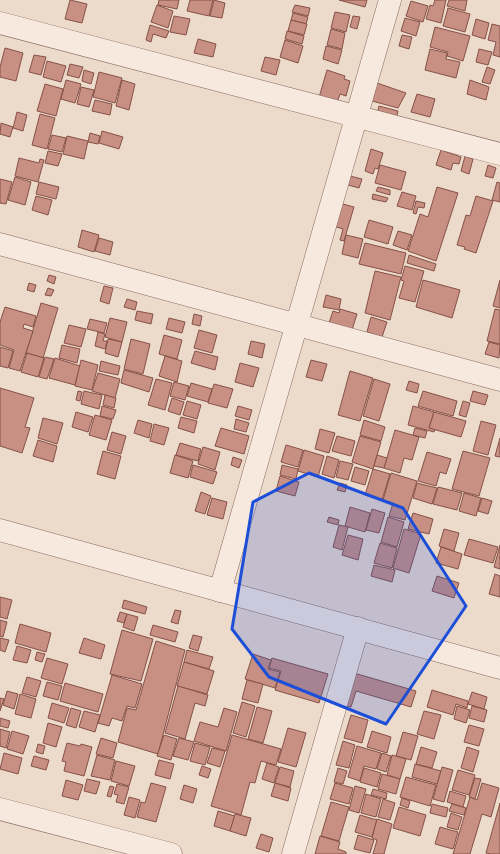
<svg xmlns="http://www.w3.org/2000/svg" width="500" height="854" viewBox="0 0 500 854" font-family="'PT Serif',serif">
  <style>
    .building { fill: #c88f83; stroke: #865147 }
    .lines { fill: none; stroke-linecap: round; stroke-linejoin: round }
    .minor-casing { stroke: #886b60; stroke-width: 23 }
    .minor { stroke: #f7e9de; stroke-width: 22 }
    .marked { fill: #1d4ed8; fill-opacity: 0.2; stroke: #1d4ed8; stroke-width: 3; stroke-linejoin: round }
  </style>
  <rect width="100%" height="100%" fill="#ecdacb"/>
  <g class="building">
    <polygon points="70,0 87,4 82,23 65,19"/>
    <polygon points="159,0 179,0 177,9 158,5"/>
    <polygon points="190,0 213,0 209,16 187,11"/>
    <polygon points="214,0 225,3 222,18 210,16"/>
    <polygon points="339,0 367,0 365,7"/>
    <polygon points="435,0 446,0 441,23 426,19 430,5 433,6"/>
    <polygon points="449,0 467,0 465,11 447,6"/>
    <polygon points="411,1 428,6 423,22 406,16"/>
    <polygon points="157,5 173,11 168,28 151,22"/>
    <polygon points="295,5 310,8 308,16 292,12"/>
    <polygon points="448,8 470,14 465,32 443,26"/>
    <polygon points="335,12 350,15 346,32 331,28"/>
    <polygon points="293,13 308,17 306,24 291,20"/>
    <polygon points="174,16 190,19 186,35 170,32"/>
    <polygon points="353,16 360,17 357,29 350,27"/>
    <polygon points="405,18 420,22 416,36 401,31"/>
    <polygon points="476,19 489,23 485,39 472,35"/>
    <polygon points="291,20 307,24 304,35 288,31"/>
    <polygon points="492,24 500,26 500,57 493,55 496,42 488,40"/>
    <polygon points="150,25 169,31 166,38 153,34 151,42 146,40"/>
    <polygon points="435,27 470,36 463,61 447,56 448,52 430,47"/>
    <polygon points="331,29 345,33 342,49 327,45"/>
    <polygon points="287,31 304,36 302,44 285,39"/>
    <polygon points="402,35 412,37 409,49 399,46"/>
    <polygon points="198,39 216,44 213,57 194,53"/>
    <polygon points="285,40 303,46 298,63 280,57"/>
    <polygon points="326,46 342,50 338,64 323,59"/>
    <polygon points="5,48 23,53 16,81 0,77 0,67"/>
    <polygon points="430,49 447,53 446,59 460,62 456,78 425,70"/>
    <polygon points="479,49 492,52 488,65 476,62"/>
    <polygon points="34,55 46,57 41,75 29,72"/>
    <polygon points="265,57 280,60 276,75 261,71"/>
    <polygon points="47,61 66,66 61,82 43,77"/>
    <polygon points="70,64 83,67 79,78 67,75"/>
    <polygon points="487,67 495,70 490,84 482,82"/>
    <polygon points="84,70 94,73 91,84 82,81"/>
    <polygon points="327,70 345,76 344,79 350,81 346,96 340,94 336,106 318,101"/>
    <polygon points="99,72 122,78 115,103 93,97"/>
    <polygon points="66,80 81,84 75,103 61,99"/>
    <polygon points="122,80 135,84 129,110 116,106"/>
    <polygon points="470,80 489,87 486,100 467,94"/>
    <polygon points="377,83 406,93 398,108 372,101"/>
    <polygon points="45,84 63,89 56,116 37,111"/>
    <polygon points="81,87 94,90 89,107 77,104"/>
    <polygon points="417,94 435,99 430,117 411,112"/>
    <polygon points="95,100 112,104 110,115 92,111"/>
    <polygon points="379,106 398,111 395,123 376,118"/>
    <polygon points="17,112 27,115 23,131 13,128"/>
    <polygon points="40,114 55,118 47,149 32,145"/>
    <polygon points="1,123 13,127 10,137 0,134"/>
    <polygon points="102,131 123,137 119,149 99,143"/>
    <polygon points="90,133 100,136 98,144 88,142"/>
    <polygon points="52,135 66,138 62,152 48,149"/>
    <polygon points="67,136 88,141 84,159 63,154"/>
    <polygon points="371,149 383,153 378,169 375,168 373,174 365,171"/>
    <polygon points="441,150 461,157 459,164 453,163 451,170 436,165"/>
    <polygon points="48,151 62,154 58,166 45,163"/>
    <polygon points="465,156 473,159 469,174 461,171"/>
    <polygon points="19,158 39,163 40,159 44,160 38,182 15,176"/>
    <polygon points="380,165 406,172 401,190 375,183"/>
    <polygon points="488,165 496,168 493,178 485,176"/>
    <polygon points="350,176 362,179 359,188 348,185"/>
    <polygon points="15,177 31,182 25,205 8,200"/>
    <polygon points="0,179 12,182 6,204 0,203"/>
    <polygon points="39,182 59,187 56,199 36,194"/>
    <polygon points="497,182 500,183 500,202 492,200"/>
    <polygon points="378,187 390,190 390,195 376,191"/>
    <polygon points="437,187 458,193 436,261 408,251 420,214 428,217"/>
    <polygon points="402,192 416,196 412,210 397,206"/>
    <polygon points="373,194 388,198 386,202 372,199"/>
    <polygon points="36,196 52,200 48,215 32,210"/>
    <polygon points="476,196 493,201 476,253 464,249 465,247 457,245 466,215 470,216"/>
    <polygon points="416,201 425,203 424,208 418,207 416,214 413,213"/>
    <polygon points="339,203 354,207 344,241 340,240 343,229 333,226"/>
    <polygon points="369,220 393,227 388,244 364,237"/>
    <polygon points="82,230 99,235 94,252 78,247"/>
    <polygon points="398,231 412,235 407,250 393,245"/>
    <polygon points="346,235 363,239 358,258 342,254"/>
    <polygon points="99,238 113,242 110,255 95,251"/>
    <polygon points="365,243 406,253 401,274 359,264"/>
    <polygon points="409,255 436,264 434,271 407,263"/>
    <polygon points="405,266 424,271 415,302 399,298 404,281 401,280"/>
    <polygon points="375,271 401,277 390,320 365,313"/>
    <polygon points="49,275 56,277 54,284 47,281"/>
    <polygon points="423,280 460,290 452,318 416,307"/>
    <polygon points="500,280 500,308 493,306"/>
    <polygon points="29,283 36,285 34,292 27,290"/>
    <polygon points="104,286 113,288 109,304 100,301"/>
    <polygon points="48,288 54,290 51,296 45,295"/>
    <polygon points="326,295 341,299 339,310 323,307"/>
    <polygon points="127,299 137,302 135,310 124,307"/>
    <polygon points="41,303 58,308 43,358 26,353"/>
    <polygon points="5,307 36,316 33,327 24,324 23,328 33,331 20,371 9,368 14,350 0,345 0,322"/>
    <polygon points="340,309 357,314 352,330 329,323 333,311 339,313"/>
    <polygon points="495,309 500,310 500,344 487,341"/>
    <polygon points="137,311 153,314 151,324 135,320"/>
    <polygon points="194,314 202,316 200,326 192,324"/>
    <polygon points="371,317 387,322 382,337 367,332"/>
    <polygon points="110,318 127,322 122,342 105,337"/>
    <polygon points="169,318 185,322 182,333 166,329"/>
    <polygon points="90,319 107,323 104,333 87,329"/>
    <polygon points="69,325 86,329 81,347 64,343"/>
    <polygon points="199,330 217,335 212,353 194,348"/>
    <polygon points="98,332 105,334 103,341 107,341 105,349 95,346"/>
    <polygon points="164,335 182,340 177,359 159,354"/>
    <polygon points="108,339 122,342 118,357 105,353"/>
    <polygon points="131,339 150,344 143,374 124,369"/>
    <polygon points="251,341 265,344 262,358 248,354"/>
    <polygon points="489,342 500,345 499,358 485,354"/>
    <polygon points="62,345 80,349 77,363 59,358"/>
    <polygon points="0,347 13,351 8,368 0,366"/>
    <polygon points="195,351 218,357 215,370 191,363"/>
    <polygon points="27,353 44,358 38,377 21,372"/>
    <polygon points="165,356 182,361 177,382 159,376"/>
    <polygon points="45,357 54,359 47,379 39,377"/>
    <polygon points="55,358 80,366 75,385 49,378"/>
    <polygon points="81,360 98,365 92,390 75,386"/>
    <polygon points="311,360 327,364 322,381 306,377"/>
    <polygon points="101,361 120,366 118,375 99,371"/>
    <polygon points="240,363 259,368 253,387 235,382"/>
    <polygon points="124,370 153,378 149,392 121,383"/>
    <polygon points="350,371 373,378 360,421 338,415"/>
    <polygon points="98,373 120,379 115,398 92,391"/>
    <polygon points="156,379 172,383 165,410 148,405"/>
    <polygon points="374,379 390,384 379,421 363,416"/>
    <polygon points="409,381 419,384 417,393 406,390"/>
    <polygon points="174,382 189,386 185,400 170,396"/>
    <polygon points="191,383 212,389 208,402 187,396"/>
    <polygon points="214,384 233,389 227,408 208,403"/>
    <polygon points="0,388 34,398 25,427 30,428 22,453 0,446"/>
    <polygon points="78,391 82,392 80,401 76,400"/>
    <polygon points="84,391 102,395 99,409 81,404"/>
    <polygon points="423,391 457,401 453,416 418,406"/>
    <polygon points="473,391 488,395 485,405 470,401"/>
    <polygon points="105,395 116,398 114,408 103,405"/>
    <polygon points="172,398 184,402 180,415 168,411"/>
    <polygon points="187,401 201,405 197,419 183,415"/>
    <polygon points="463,401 470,403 466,417 459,415"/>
    <polygon points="102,406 116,410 113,419 100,416"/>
    <polygon points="238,406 252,410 249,420 235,416"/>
    <polygon points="413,406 434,412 429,428 435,429 434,432 408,425"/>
    <polygon points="76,412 93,417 88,432 72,427"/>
    <polygon points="434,412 466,421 461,437 429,428"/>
    <polygon points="95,415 112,420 106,440 89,435"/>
    <polygon points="181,417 197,421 194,433 178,428"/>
    <polygon points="43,418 63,423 57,444 38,438"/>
    <polygon points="236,419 249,423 246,432 234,429"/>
    <polygon points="138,420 152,424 149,438 134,433"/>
    <polygon points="364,420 385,427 381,441 360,435"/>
    <polygon points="481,421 496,425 488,455 473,451"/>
    <polygon points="154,424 169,428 164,445 150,441"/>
    <polygon points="221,428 249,436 244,454 215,446"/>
    <polygon points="415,428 427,431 425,438 413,435"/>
    <polygon points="320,429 335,433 329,453 315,449"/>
    <polygon points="395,430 419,437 412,460 404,458 400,473 384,468"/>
    <polygon points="112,432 126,436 121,454 107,450"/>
    <polygon points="337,436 355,441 351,456 332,451"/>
    <polygon points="360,436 381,442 373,469 352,462"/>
    <polygon points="500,438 500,457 495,456"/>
    <polygon points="38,440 57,446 53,462 33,456"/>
    <polygon points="180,443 201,449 198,461 176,455"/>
    <polygon points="286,445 303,450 298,467 281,462"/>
    <polygon points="203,447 220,452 215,470 198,464"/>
    <polygon points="304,450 324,456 318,477 298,471"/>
    <polygon points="103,451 121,456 115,479 97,474"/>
    <polygon points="463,451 490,458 479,496 452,489"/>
    <polygon points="427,452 451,459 446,474 440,472 436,486 418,481"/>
    <polygon points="175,455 193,461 188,478 170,473"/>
    <polygon points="377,455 387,458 384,468 374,466"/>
    <polygon points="327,456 339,460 334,478 322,474"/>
    <polygon points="233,457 242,460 239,468 231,465"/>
    <polygon points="340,461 353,464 348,480 336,477"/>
    <polygon points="193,465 217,472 213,484 190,477"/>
    <polygon points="282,465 298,469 296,479 280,475"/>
    <polygon points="355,467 369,471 365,485 351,481"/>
    <polygon points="373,469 390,474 382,500 365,495"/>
    <polygon points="391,473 417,481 405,520 389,516 393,503 383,500"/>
    <polygon points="280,476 299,482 295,496 276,491"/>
    <polygon points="340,483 347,485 345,492 337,490"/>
    <polygon points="417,483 437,488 432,504 413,498"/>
    <polygon points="438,487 462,493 457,510 433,504"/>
    <polygon points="201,492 211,496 205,514 195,511"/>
    <polygon points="464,493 481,498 476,516 459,511"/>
    <polygon points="212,498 227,502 223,519 207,515"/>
    <polygon points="482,498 492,501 488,514 478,511"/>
    <polygon points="350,507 370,513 365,532 345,526"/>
    <polygon points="372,509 385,513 379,533 366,530"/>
    <polygon points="413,513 433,519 429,534 408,529"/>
    <polygon points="329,517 339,520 338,525 327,522"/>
    <polygon points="388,517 404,522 397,547 381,542"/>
    <polygon points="339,525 348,527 342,550 333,547"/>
    <polygon points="404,529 421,534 409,573 393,568"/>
    <polygon points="444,529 459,533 454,551 439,546"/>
    <polygon points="348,535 363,539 358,560 342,555"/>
    <polygon points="469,539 498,547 493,563 464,555"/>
    <polygon points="380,543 397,548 392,568 374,563"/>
    <polygon points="500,545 500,569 494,567"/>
    <polygon points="441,547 462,554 458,569 436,563"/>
    <polygon points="374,565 395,570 392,582 371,576"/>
    <polygon points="495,574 500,576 500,597 489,594"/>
    <polygon points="437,576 459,583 454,598 432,591"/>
    <polygon points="0,597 12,600 7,619 0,617"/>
    <polygon points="124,600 147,607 145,614 122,608"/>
    <polygon points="175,610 181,611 178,624 171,622"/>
    <polygon points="120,612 127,614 124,623 117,621"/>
    <polygon points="127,614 138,617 134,631 123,627"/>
    <polygon points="0,620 7,622 3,637 0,636"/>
    <polygon points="20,624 51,633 46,652 15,643"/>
    <polygon points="153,625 178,632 175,642 150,635"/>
    <polygon points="122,630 153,639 141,681 110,674"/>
    <polygon points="193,635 202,637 198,651 189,648"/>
    <polygon points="0,638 9,640 5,652 0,650"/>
    <polygon points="84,638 105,645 101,659 79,653"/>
    <polygon points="156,641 185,650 158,754 118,742 127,708 136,710"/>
    <polygon points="17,646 31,650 27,663 13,660"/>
    <polygon points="187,650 213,657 209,669 184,662"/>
    <polygon points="37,652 45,654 42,662 35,660"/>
    <polygon points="253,654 271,660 268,669 280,672 275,688 245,679"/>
    <polygon points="47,658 68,664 62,684 41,678"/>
    <polygon points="272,658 328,674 319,703 275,690 281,671 269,668"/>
    <polygon points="184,662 214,671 207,694 177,686"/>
    <polygon points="354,673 416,691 411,707 356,691 351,707 344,705"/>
    <polygon points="112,675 142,684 135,708 127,706 122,721 112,718 109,726 98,723"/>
    <polygon points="27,677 41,681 36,697 22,693"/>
    <polygon points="247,680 263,684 258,703 242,699"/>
    <polygon points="47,682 62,686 58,700 43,696"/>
    <polygon points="65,683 103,694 98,712 60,701"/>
    <polygon points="178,686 208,695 205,706 195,703 185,739 165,733"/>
    <polygon points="432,690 468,701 467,708 456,704 453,715 427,707"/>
    <polygon points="7,691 18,694 14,709 3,705"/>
    <polygon points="472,692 487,697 484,709 468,704"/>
    <polygon points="20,694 36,699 31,718 15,714"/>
    <polygon points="0,698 4,699 0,711"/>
    <polygon points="242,702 255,706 246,737 233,733"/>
    <polygon points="52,703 69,708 64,723 48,718"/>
    <polygon points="457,706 470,710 466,723 454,719"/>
    <polygon points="472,706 487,710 484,722 469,718"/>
    <polygon points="257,707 272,711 263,743 248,739"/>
    <polygon points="71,708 81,711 76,728 66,725"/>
    <polygon points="224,708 237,712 226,751 194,741 200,722 218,727"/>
    <polygon points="84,711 100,715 95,732 79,727"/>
    <polygon points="424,711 441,715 434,739 417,734"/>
    <polygon points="351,715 368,720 362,743 344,738"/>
    <polygon points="0,718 10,721 8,728 0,726"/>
    <polygon points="48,723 62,727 56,747 43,743"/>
    <polygon points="469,725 484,729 479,746 464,742"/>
    <polygon points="288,728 306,733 296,767 278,762"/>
    <polygon points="0,729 10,732 6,748 0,746"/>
    <polygon points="12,731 29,736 23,754 7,749"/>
    <polygon points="372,731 391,737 387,753 367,747"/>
    <polygon points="403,732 418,736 411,760 396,756"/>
    <polygon points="164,735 177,739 171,760 157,756"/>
    <polygon points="232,735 281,749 276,765 261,761 255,783 250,782 241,815 211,806"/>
    <polygon points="101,738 117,743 113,758 96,754"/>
    <polygon points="179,738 194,742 188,760 173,756"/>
    <polygon points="343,741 355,745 349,768 336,765"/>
    <polygon points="67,743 80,746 81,744 92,747 84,776 64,771 66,762 62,761"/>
    <polygon points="195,743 210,747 205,765 190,761"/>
    <polygon points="38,744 45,746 43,754 36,752"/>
    <polygon points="357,746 381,753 376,769 364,766 360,781 348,777"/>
    <polygon points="421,747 437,752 432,768 416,764"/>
    <polygon points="467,747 479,751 473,772 461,768"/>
    <polygon points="212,748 225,751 220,767 207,763"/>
    <polygon points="4,753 22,758 18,774 0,769"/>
    <polygon points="382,753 391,756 386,772 377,769"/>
    <polygon points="97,755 115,760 110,780 91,776"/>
    <polygon points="392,755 406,759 400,779 387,775"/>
    <polygon points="34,756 49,760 46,770 31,766"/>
    <polygon points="159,760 174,764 170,779 155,775"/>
    <polygon points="116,761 135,766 129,786 111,781"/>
    <polygon points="267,763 279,767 274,783 262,779"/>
    <polygon points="415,764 441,771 437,784 412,777"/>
    <polygon points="202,766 211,769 208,778 199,775"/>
    <polygon points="280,767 294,771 290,787 275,783"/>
    <polygon points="442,767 453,770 444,802 433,799"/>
    <polygon points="338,768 347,771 343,784 334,782"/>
    <polygon points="364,768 381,773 377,787 360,782"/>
    <polygon points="458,770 475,775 469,795 452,790"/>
    <polygon points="382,774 400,779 396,794 378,789"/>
    <polygon points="406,777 436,785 430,806 400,797"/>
    <polygon points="475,778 481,779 475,799 469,797"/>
    <polygon points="87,779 100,782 96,794 84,791"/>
    <polygon points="66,780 83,785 78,800 62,796"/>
    <polygon points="151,783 166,787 156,822 137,817 141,802 145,803"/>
    <polygon points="275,783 291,788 288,801 271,796"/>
    <polygon points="335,783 353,788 349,804 330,799"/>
    <polygon points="482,783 499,788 491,817 482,814 470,854 453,854 470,797 477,800"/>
    <polygon points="117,784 129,787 124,804 116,802 118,795 114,794"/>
    <polygon points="184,785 197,789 193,803 180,799"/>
    <polygon points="110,786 114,787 111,797 107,796"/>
    <polygon points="355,786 366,789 359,813 349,810"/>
    <polygon points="373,789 387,793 386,799 371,795"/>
    <polygon points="450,791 466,796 463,807 447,802"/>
    <polygon points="366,794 381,799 376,817 361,813"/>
    <polygon points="129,797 140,800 135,818 124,815"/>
    <polygon points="402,798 410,801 408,808 400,805"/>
    <polygon points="383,799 395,803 390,820 378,817"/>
    <polygon points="331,802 349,807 339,841 321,836"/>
    <polygon points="500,803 500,854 491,854 486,853"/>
    <polygon points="432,804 448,808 446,817 430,813"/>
    <polygon points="452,804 466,808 464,815 449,811"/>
    <polygon points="399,807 426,815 420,836 393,828"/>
    <polygon points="218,811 235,816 230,831 214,826"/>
    <polygon points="451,813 462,817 458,830 447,827"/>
    <polygon points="235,814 251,818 246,836 230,831"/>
    <polygon points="360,815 377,820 372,837 355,832"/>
    <polygon points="377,819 392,824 384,854 373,854 377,840 372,838"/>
    <polygon points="440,827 458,832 453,849 435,844"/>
    <polygon points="261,834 273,838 269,852 256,848"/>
    <polygon points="358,835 374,840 370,853 354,849"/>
    <polygon points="320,836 340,842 338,849 346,852 346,854 315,854"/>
  </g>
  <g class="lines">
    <g class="minor-casing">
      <g id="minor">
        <polyline points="0,23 500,154"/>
        <polyline points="0,244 500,380"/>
        <polyline points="0,530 500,668"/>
        <polyline points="220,591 390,0"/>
        <polyline points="0,809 171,854"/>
        <polyline points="293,854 358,628"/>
      </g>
    </g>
    <use href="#minor" class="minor"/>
  </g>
  <path class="marked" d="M309 473 403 508 466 606 386 724 269 677 232 629 253 502Z"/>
</svg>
